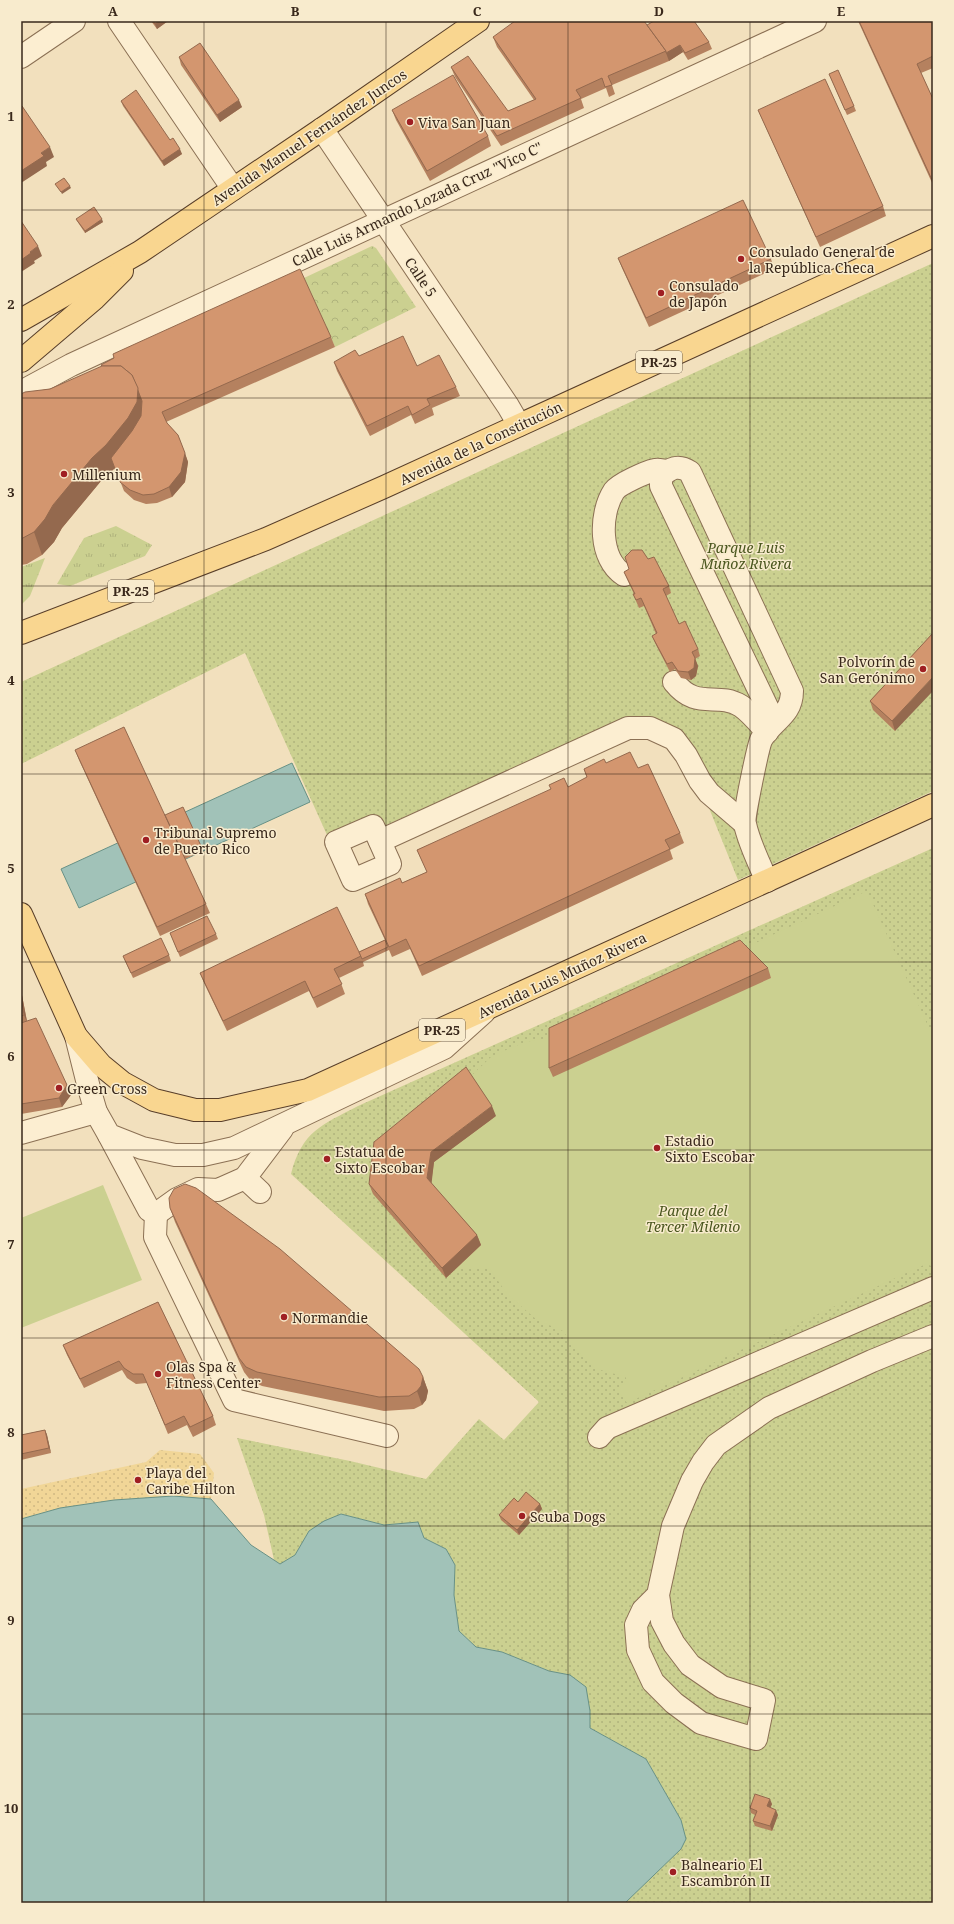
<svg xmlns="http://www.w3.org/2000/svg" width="954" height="1924" viewBox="0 0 954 1924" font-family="'Noto Serif',serif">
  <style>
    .grass { fill: url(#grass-tufts) }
    .forest { fill: url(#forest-crowns) }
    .sand { fill: url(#sand-dots) }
    .park { fill: url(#park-dots) }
    .pitch { fill: #cbd090 }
    .water { fill: #a1c2b8; stroke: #689186 }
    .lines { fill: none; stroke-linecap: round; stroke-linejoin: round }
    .minor-casing { stroke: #8b7054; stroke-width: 24 }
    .major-casing { stroke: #583e29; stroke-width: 24 }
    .minor { stroke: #fceed1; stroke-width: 22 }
    .major { stroke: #f9d690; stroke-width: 22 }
    .wall { fill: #b5815f }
    .shaded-wall { fill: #94694e }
    .building { fill: #d3966f; stroke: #94694e }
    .grid { fill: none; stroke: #39281b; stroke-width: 1; stroke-opacity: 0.55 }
    .poi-dot { fill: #9f1f23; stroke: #f8ebcd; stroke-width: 1.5 }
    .labels { text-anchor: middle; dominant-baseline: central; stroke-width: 3; stroke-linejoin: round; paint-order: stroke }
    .shield { fill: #f8ebcd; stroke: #726250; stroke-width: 1 }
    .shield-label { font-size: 13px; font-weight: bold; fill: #39281b }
    .poi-label { font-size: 14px; fill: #39281b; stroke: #f8ebcd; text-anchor: start }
    .street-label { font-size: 14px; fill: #39281b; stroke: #f8ebcd }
    .park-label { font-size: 14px; font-style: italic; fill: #4b571f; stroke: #f8ebcd }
    .neatline { fill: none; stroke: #39281b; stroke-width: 1.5 }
    .grid-label { font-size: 13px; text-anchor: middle; font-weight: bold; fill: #39281b }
  </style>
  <defs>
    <pattern id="grass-tufts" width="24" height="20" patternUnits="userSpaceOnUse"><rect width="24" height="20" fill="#cbd090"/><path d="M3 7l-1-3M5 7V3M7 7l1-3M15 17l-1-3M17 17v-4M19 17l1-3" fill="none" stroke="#afb37c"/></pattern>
    <pattern id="forest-crowns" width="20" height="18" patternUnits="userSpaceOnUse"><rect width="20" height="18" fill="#cbd090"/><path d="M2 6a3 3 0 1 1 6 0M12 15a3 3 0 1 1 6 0" fill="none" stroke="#afb37c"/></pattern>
    <pattern id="sand-dots" width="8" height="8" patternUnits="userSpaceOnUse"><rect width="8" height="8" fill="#f1d697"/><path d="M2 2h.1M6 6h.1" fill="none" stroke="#cfb882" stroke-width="1.8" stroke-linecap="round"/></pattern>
    <pattern id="park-dots" width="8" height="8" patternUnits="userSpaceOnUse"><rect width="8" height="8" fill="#cbd090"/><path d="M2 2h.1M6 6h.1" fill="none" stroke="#afb37c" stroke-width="1.8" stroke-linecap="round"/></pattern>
  </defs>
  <rect width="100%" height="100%" fill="#f2e0bd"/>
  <g class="grass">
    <polygon points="116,526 152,545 145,556 70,586 57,584 84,538"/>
    <polygon points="45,558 30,596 21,605 21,567"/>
  </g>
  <polygon class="forest" points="372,246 376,248 416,307 335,347 304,278"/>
  <polygon class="sand" points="160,1450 200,1454 214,1473 211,1499 173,1496 60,1508 21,1519 21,1489 146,1462"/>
  <g class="park">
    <path d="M933 263V791L738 880 707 803 714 784C691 742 681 715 626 718L384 826 378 815 327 835 245 653 21 764V682Z"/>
    <path d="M933 848V1903H625L649 1879 681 1820 646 1759 590 1728V1711L570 1675 549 1671 502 1652 476 1647 459 1631 454 1595 455 1565 446 1549 424 1538 418 1522 384 1525 341 1514 309 1531 295 1555 280 1564 274 1560 264 1515 237 1438 350 1461 426 1479 479 1419 504 1440 539 1402 291 1174C302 1131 322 1125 358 1106Z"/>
  </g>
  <g class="pitch">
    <polygon points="867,891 933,1037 933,1267 927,1264 919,1267 627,1403 617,1389 627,1381 625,1376 606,1372 594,1367 577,1351 563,1331 537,1320 507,1294 490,1269 457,1268 446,1278 373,1194 377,1152 470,1077 492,1056 525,1042 553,1037"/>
    <polygon points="103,1185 142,1280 21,1328 21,1218"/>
  </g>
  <g class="water">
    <polygon points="292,763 310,802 79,908 61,869"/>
    <polygon points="173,1496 211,1499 251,1545 280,1564 295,1555 309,1531 324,1521 341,1514 384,1525 418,1522 424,1538 446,1549 455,1565 454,1595 459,1631 476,1647 502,1652 549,1671 570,1675 586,1687 590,1711 590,1728 646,1759 681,1820 686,1839 681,1849 625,1903 21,1903 21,1519 60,1508 114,1500"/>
  </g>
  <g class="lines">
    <g class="minor-casing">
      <g id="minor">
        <polyline points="119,21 233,189"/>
        <polyline points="21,57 74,21"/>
        <polyline points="322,129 508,406 519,425"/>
        <polyline points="21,392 71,365 815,21"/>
        <path d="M624 575C599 559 599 514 614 491 619 484 646 472 655 470 659 469 663 471 667 471"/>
        <path d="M674 682C697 711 716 691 741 706 750 712 759 723 767 732"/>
        <polygon points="373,826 390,864 353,880 336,842"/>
        <polyline points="380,841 628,728 650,728 674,739 686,755 700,781 709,793 744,823"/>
        <path d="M767 881C759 863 749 843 745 824 743 817 758 748 761 740 772 720 792 716 792 691L690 472C678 464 670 468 661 477V486L768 709 769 714 766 722 767 732"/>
        <polyline points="76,1036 89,1088 96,1112 109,1135 142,1148 175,1155 203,1155 234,1148 444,1048 484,1012"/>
        <polyline points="21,1133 96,1112"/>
        <polyline points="109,1135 149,1210 156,1214"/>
        <polyline points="245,1178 260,1192"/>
        <polyline points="156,1214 155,1237 234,1400 387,1436"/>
        <polyline points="156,1214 177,1199 198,1189 218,1190 245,1178 282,1129"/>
        <polyline points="599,1437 607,1428 933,1288"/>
        <polyline points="658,1595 643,1610 636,1625 638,1650 653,1682 674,1703 701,1723 756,1739 764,1700 722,1687 690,1665 674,1644 662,1621 658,1595 673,1526 692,1481 703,1462 716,1445 769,1408 872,1361 933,1336"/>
      </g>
    </g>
    <g class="major-casing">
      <g id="major">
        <polyline points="21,320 140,252 322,129 478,21"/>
        <polyline points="21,361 95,298 122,271"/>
        <polyline points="21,633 266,539 384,487 933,236"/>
        <polyline points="21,914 76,1036 101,1065 123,1083 154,1100 195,1110 220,1110 308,1090 933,805"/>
      </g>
    </g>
    <use href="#minor" class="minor"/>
    <use href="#major" class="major"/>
  </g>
  <g class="wall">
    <polygon points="151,21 168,21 157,29"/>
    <polygon points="858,21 933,21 933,68 921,73 933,99 933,185"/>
    <polygon points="647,25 709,42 712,49 688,60 683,52 669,61 612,85 615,94 609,97 606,88 581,99 584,108 501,146 455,77 451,67 508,111 534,100 497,47 493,37"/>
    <polygon points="179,57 242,107 220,122 181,65"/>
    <polygon points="829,74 854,106 856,111 847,115"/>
    <polygon points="121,101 170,140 182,154 164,166 123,106"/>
    <polygon points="392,110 488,136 491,146 430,181 396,120"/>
    <polygon points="758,110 883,206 886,216 820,247 762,119"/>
    <polygon points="76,219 103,222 85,233 77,221"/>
    <polygon points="618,258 771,259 774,269 649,327 622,268"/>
    <polygon points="331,337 335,347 166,422 178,435 188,462 185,482 172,497 157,503 146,504 134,500 124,491 115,468 101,481 62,528 54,542 42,555 27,564 21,565 21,394"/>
    <polygon points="359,356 417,366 456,387 460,396 432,408 434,415 415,424 411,415 370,436 337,371 334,362"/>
    <polygon points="648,559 669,586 671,593 666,596 679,624 698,649 700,656 695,659 698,666 696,676 691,680 681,678 675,669 670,672 655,643 652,636 656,634 644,606 639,608 633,594 634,594 627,579 624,572"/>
    <polygon points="933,633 895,731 873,710 870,701"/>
    <polygon points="75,750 165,815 201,846 203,851 185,859 206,904 210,913 160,936 79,760"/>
    <polygon points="606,763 638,768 680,833 684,843 670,850 673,859 422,976 410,949 392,957 389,950 363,962 364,966 339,978 345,994 317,1008 309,991 227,1031 204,983 200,973 359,952 385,940 368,904 365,894 402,883 427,872 417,850 568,787 587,778 584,769"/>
    <polygon points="170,933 216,934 218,939 180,957"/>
    <polygon points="169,955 171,961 133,978 123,956"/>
    <polygon points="768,968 771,978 553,1077 549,1068"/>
    <polygon points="21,990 27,1021 67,1085 71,1095 62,1107 21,1114"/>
    <polygon points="496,1116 434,1162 431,1183 477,1235 481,1245 446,1278 373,1194 369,1184"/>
    <polygon points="170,1208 423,1377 428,1391 426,1400 422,1405 414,1409 384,1411 262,1386 251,1381 244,1372 175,1222"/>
    <polygon points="158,1302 213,1416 216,1425 193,1437 187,1425 168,1434 147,1383 136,1384 127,1378 122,1370 84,1388 67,1355 63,1345"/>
    <polygon points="45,1430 47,1435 51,1453 21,1460 21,1435"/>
    <polygon points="518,1502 540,1504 542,1509 519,1535 501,1520 499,1515"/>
    <polygon points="772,1804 770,1808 778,1815 772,1831 755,1826 753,1821 755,1815 751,1813 750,1808"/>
  </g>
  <g class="shaded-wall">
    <polygon points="159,21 168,21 157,29 155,24"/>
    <polygon points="680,45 683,52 669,61 666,53"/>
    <polygon points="239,100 242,107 220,122 217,115"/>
    <polygon points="50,147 54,157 46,162 47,166 21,183 21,171 41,153"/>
    <polygon points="180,149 182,154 164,166 162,161"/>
    <polygon points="70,186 71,188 62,194 61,192"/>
    <polygon points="102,219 103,222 85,233 85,231"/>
    <polygon points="38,246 42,256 34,261 35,263 21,272 21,260 30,252"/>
    <polygon points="138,388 146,411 115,468 101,481 62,528 54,542 42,555 34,532"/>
    <polygon points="185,453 188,462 185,482 172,497 169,487"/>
    <polygon points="695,658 698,666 696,676 691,680 688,672"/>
    <polygon points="933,677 933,691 895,731 892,721"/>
    <polygon points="21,990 27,1022 24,1015 21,997"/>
    <polygon points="67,1085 71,1095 62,1107 59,1098"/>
    <polygon points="492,1106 496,1116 434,1162 431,1188 427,1178 431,1152"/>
    <polygon points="477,1235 481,1245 446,1278 442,1268"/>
    <polygon points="423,1377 428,1391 426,1400 422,1405 417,1391"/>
    <polygon points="45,1430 47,1435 51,1453 49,1448"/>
    <polygon points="540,1504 542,1509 519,1535 517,1530"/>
    <polygon points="770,1799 772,1804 769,1811 767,1806"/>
    <polygon points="776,1810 778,1815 772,1831 770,1826"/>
  </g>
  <g class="building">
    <polygon points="153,21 159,21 155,24"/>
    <polygon points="515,21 644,21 666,51 608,76 612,85 605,87 602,78 576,90 581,98 497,136 451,67 468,56 508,111 536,99 493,37"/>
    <polygon points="654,21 694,21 709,42 685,53 680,45 666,53 666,51 647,25"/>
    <polygon points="859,21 933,21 933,56 917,64 933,99 933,182"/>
    <polygon points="200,43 239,100 217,115 179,57"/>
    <polygon points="838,70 854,106 845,110 829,74"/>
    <polygon points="453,75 488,136 427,171 392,110"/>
    <polygon points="825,79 883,206 816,237 758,110"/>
    <polygon points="136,90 170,140 173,138 180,149 162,161 121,101"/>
    <polygon points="22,106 50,147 41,153 44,156 21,171 21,107"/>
    <polygon points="64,178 70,186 61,192 55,184"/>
    <polygon points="743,200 771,259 646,318 618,258"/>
    <polygon points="94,207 102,219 85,231 76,219"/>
    <polygon points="21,221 38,246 30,252 31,253 21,260"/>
    <polygon points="300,269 331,337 162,412 167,423 178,435 185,453 181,472 169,487 154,494 143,495 130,490 120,482 111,458 132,431 141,416 142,401 132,375 121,366 102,366 101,365 114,358 113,354"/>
    <polygon points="403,336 417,366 439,355 456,387 427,399 430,405 412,415 408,406 367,426 334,362 355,350 359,356"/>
    <polygon points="102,366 121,366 132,375 138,388 137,402 128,418 106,445 92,458 53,505 45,519 34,532 21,539 21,394 25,392 50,389"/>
    <polygon points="632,550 642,550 648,559 654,557 669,586 663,589 679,624 685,621 698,649 692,652 695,658 694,668 688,672 678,671 672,662 667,664 652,636 657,633 641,598 636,600 633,594 635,594 624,572 629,569 625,557"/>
    <polygon points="933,633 933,677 892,721 870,701"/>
    <polygon points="124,727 206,904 157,927 75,750"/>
    <polygon points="630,752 638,768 648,764 680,833 665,840 670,849 419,966 406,939 389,947 365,894 400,878 402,883 427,872 417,850 551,789 549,785 564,778 568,787 587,777 584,769 604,759 606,763"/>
    <polygon points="183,807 201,846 183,854 165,815"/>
    <polygon points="337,907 361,956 334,969 342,984 313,998 305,981 223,1021 200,973"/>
    <polygon points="207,916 216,934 178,952 170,933"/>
    <polygon points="161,938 169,955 131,973 123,956"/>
    <polygon points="385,940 388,947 362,959 359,952"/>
    <polygon points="740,940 768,968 549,1068 549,1028"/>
    <polygon points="21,997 24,1015 21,1016"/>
    <polygon points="36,1018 67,1085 59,1098 21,1104 21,1023"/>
    <polygon points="466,1067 492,1106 431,1152 427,1178 477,1235 442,1268 369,1184 374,1142"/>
    <polygon points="185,1184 196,1188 280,1249 419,1369 423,1377 421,1386 417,1391 409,1396 379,1397 257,1372 246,1367 239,1358 170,1208 169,1198 174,1189"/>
    <polygon points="158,1302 213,1416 190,1427 184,1416 165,1425 143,1374 133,1374 124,1368 119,1361 80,1379 63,1345"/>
    <polygon points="45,1430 49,1448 21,1454 21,1435"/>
    <polygon points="526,1492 540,1504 517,1530 499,1515 514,1498 518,1502"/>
    <polygon points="755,1794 770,1799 767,1806 776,1810 770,1826 753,1821 757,1811 750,1808"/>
  </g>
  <path class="grid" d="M204 21V1903M386 21V1903M568 21V1903M750 21V1903M21 210H933M21 398H933M21 586H933M21 774H933M21 962H933M21 1150H933M21 1338H933M21 1526H933M21 1714H933"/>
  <g class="poi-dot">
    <circle cx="410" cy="122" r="4"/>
    <circle cx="741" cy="259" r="4"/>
    <circle cx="661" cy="293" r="4"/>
    <circle cx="64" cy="474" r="4"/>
    <circle cx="923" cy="669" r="4"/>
    <circle cx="146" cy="840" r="4"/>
    <circle cx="59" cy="1088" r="4"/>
    <circle cx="657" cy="1148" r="4"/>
    <circle cx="327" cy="1159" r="4"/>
    <circle cx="284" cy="1317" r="4"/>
    <circle cx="158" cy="1374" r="4"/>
    <circle cx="138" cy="1480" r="4"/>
    <circle cx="522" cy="1516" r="4"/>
    <circle cx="673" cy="1872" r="4"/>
  </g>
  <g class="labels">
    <g class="shield">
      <rect x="636" y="351" width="46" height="22" rx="3"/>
      <rect x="108" y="580" width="46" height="22" rx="3"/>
      <rect x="419" y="1019" width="46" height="22" rx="3"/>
    </g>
    <g class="shield-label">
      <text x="659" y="362">PR-25</text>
      <text x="131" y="591">PR-25</text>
      <text x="442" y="1030">PR-25</text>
    </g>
    <g class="poi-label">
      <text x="418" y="122">Viva San Juan</text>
      <text x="749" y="251">Consulado General de<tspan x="749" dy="16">la República Checa</tspan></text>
      <text x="669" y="285">Consulado<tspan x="669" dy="16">de Japón</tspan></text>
      <text x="72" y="474">Millenium</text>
      <text x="915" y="661" text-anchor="end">Polvorín de<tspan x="915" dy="16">San Gerónimo</tspan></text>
      <text x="154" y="832">Tribunal Supremo<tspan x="154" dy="16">de Puerto Rico</tspan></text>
      <text x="67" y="1088">Green Cross</text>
      <text x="665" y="1140">Estadio<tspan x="665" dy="16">Sixto Escobar</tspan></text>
      <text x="335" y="1151">Estatua de<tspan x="335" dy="16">Sixto Escobar</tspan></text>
      <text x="292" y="1317">Normandie</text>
      <text x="166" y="1366">Olas Spa &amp;<tspan x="166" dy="16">Fitness Center</tspan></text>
      <text x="146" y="1472">Playa del<tspan x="146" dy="16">Caribe Hilton</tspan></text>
      <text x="530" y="1516">Scuba Dogs</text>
      <text x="681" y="1864">Balneario El<tspan x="681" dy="16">Escambrón II</tspan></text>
    </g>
    <g class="street-label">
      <text transform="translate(309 137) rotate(-34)">Avenida Manuel Fernández Juncos</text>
      <text transform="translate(417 204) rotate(-25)">Calle Luis Armando Lozada Cruz "Vico C"</text>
      <text transform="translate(421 277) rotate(56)">Calle 5</text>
      <text transform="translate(481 443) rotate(-25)">Avenida de la Constitución</text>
      <text transform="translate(562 975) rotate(-25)">Avenida Luis Muñoz Rivera</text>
    </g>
    <g class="park-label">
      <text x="746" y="547">Parque Luis<tspan x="746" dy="16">Muñoz Rivera</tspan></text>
      <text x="693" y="1210">Parque del<tspan x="693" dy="16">Tercer Milenio</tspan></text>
    </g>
  </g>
  <rect width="954" height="1924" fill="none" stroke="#f8ebcd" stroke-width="44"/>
  <rect x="22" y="22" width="910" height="1880" class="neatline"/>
  <g class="grid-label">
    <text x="113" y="16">A</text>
    <text x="295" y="16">B</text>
    <text x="477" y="16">C</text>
    <text x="659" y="16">D</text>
    <text x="841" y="16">E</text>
    <text x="11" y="121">1</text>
    <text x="11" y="309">2</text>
    <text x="11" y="497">3</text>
    <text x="11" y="685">4</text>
    <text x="11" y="873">5</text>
    <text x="11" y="1061">6</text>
    <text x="11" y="1249">7</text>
    <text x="11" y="1437">8</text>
    <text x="11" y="1625">9</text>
    <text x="11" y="1813">10</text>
  </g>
</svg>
